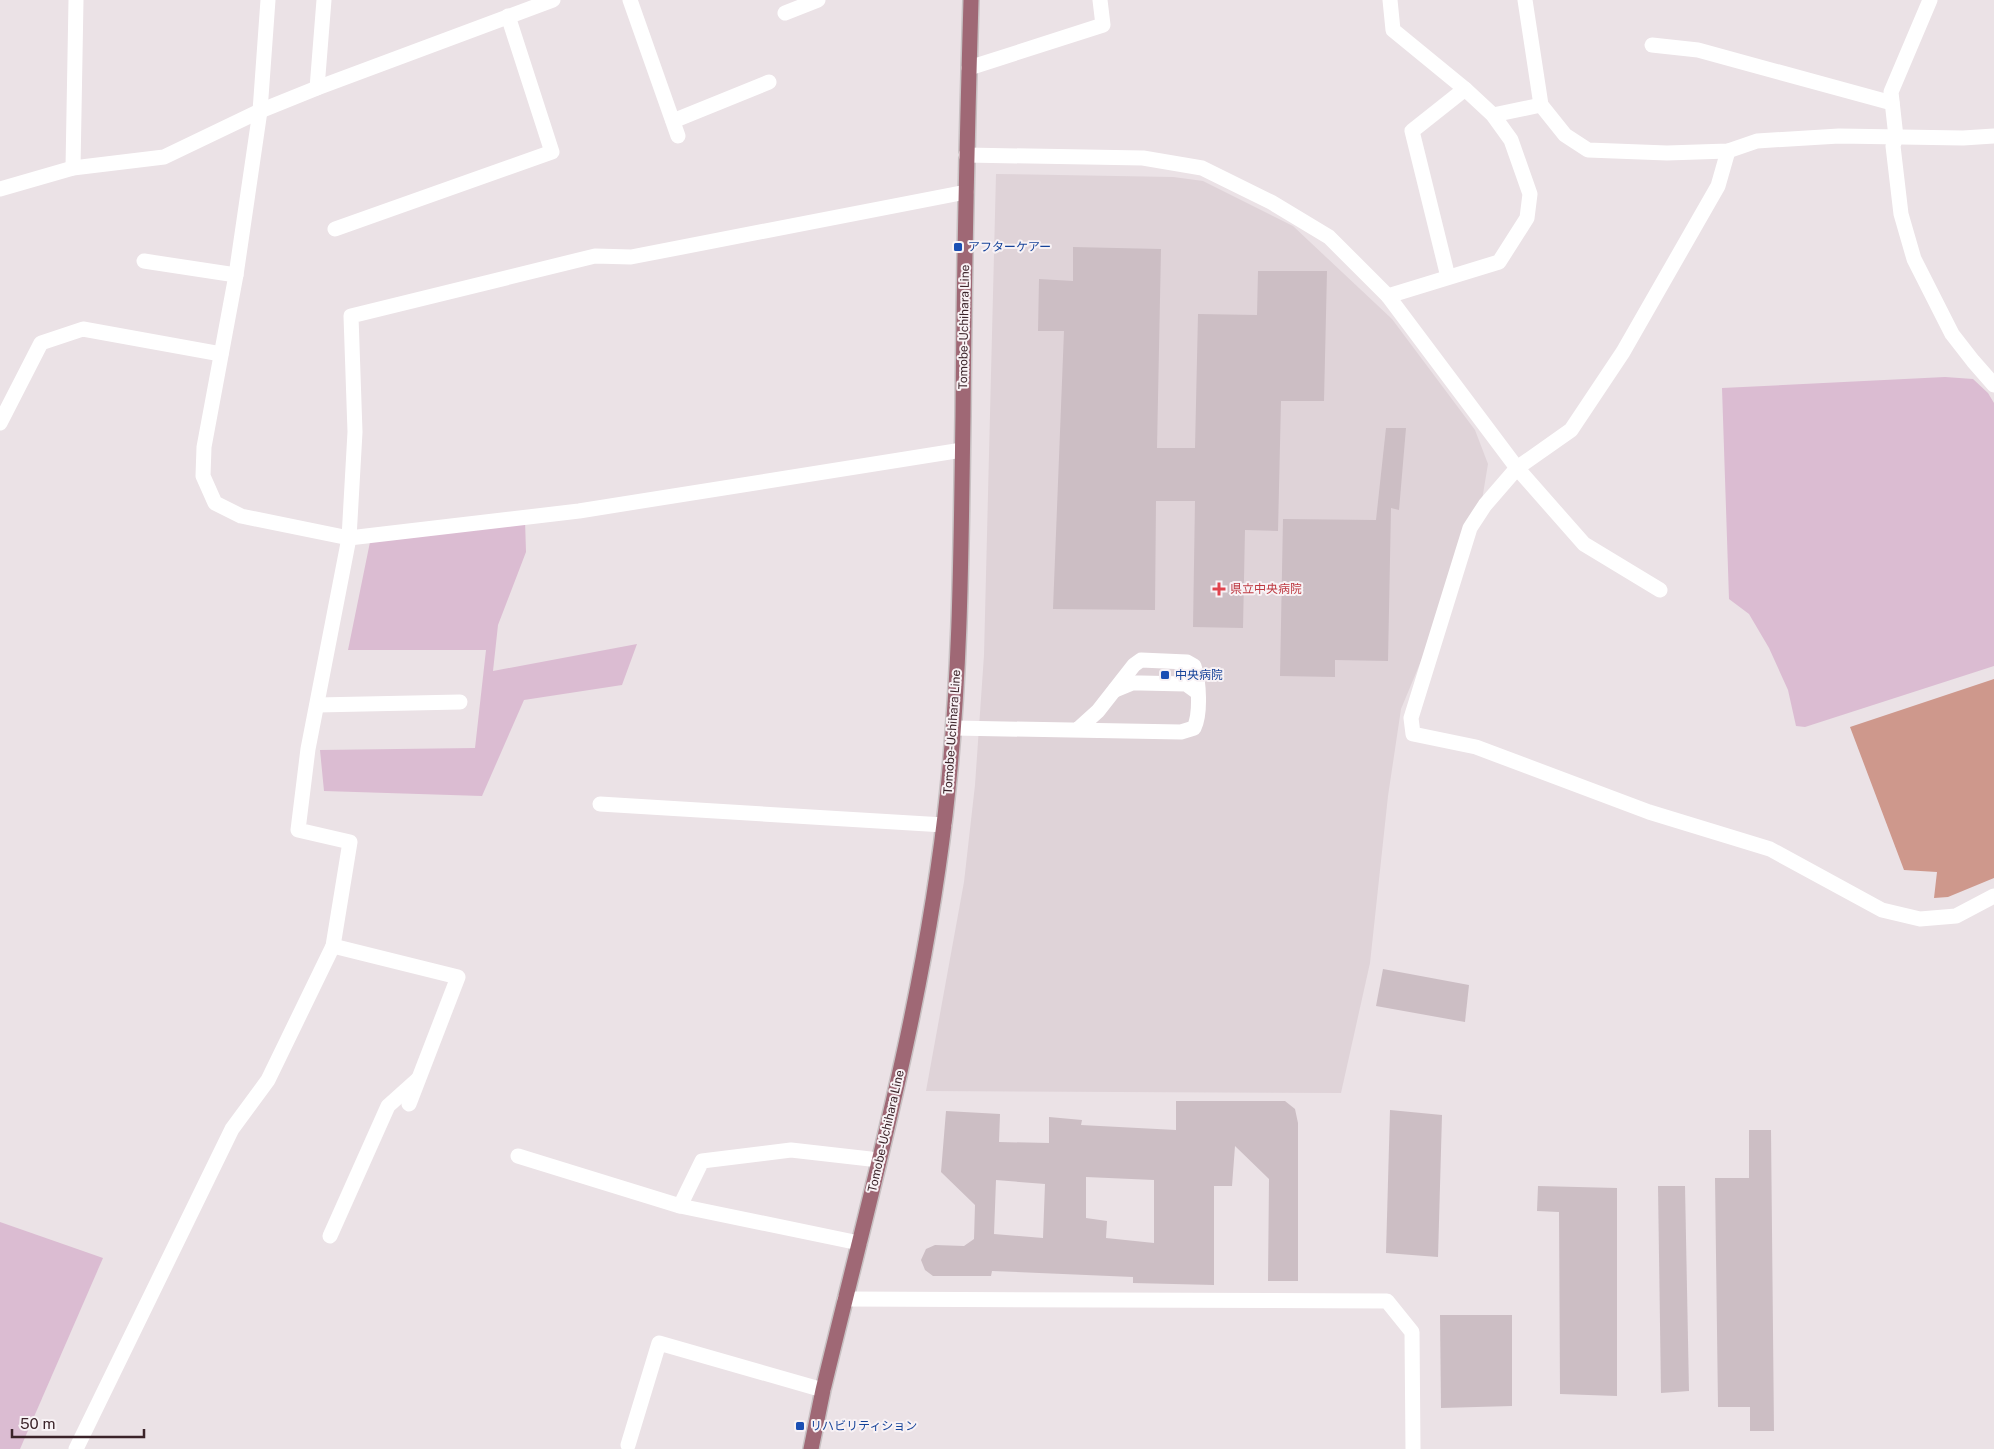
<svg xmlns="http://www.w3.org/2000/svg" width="1994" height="1449" viewBox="0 0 1994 1449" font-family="'Public Sans','Noto Sans JP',sans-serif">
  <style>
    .built { fill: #dfd3d8 }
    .green { fill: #dbbcd2 }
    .water { fill: #ce988c }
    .building { fill: #ccbec4; fill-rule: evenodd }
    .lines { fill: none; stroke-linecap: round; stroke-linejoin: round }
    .major-casing { stroke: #c8c1c3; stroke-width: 18 }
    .minor { stroke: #fff; stroke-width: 15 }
    .major { stroke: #9f6875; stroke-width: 15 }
    .transit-dot { fill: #1a4fb4; stroke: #f8f2f5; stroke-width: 2 }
    .health-dot { fill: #e0444e; stroke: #f8f2f5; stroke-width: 2 }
    .labels { text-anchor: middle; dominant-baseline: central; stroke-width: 4; stroke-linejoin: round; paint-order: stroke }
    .transit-label { font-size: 12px; fill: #164399; stroke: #f8f2f5; text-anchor: start }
    .street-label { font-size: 12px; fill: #3b2329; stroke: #f8f2f5 }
    .health-label { font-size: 12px; fill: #be3a42; stroke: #f8f2f5; text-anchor: start }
  </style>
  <rect width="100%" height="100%" fill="#ebe2e6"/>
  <polygon class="built" points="996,174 1173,177 1203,181 1293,226 1392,319 1475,430 1488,464 1478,524 1401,709 1388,796 1370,963 1341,1093 926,1091 964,882 975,785 984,655"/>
  <g class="green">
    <polygon points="1945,377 1973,379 1988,393 1994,403 1994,666 1805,727 1796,726 1788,690 1769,648 1749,614 1729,599 1722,388"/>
    <polygon points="525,520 526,552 498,625 493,671 637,644 622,685 524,700 482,796 324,791 320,750 475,748 486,650 348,650 370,542"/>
    <polygon points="0,1222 103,1258 20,1449 0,1449"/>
  </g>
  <polygon class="water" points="1994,679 1994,878 1948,897 1934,898 1937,872 1904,870 1850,727"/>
  <g class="building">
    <polygon points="1073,247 1161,249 1157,448 1195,448 1198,314 1257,315 1258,271 1327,271 1324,401 1281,401 1278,531 1245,530 1243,628 1193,627 1195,501 1156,501 1155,610 1053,609 1064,331 1038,331 1039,279 1073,281"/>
    <polygon points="1386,428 1406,428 1399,510 1391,508 1388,661 1335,660 1335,677 1280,676 1283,519 1376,520"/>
    <polygon points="1383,969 1469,985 1465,1022 1376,1006"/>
    <path d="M1176 1101H1285L1295 1109 1298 1123V1281H1268L1269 1179 1235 1146 1232 1186H1214V1285L1133 1283V1277L992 1271 991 1276H933L925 1270 921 1260 926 1249 935 1245 964 1246 974 1239 975 1205 941 1172 946 1111 1000 1114 999 1142 1049 1143V1117L1082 1120 1081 1125 1176 1130ZM1086 1177 1154 1180V1243L1106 1238 1107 1221 1086 1218ZM996 1180 1045 1184 1043 1238 994 1234Z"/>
    <polygon points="1390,1110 1442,1115 1438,1257 1386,1253"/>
    <polygon points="1749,1130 1771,1130 1774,1431 1750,1431 1750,1407 1718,1407 1715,1178 1749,1178"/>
    <polygon points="1538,1186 1617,1188 1617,1396 1560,1394 1559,1212 1537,1211"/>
    <polygon points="1658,1186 1685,1186 1689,1391 1661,1393"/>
    <polygon points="1440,1315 1512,1315 1512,1406 1441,1408"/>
  </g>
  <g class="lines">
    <g class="major-casing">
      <path id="major" d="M811 1449 823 1390C871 1191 927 993 948 789 961 665 961 541 963 416 964 277 967 139 971 0"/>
    </g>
    <g class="minor">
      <polyline points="268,0 260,111 236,275 204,447 203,476 215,503 241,516 349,538 579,511 962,450"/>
      <polyline points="630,0 678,136"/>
      <polyline points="1525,0 1541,105 1565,135 1588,150 1667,153 1728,151 1757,141 1839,136 1963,138 1994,136"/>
      <polyline points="1930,0 1891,92 1896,137 1893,146 1901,214 1914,259 1952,334 1973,361 1994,385"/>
      <polyline points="785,13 818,0"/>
      <polyline points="1652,45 1698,50 1892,103"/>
      <polyline points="969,68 1103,25 1100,0"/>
      <polyline points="317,88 324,0"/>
      <polyline points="1493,115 1541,105"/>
      <polyline points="673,121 769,82"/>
      <polyline points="1728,151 1718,186 1623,352 1571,430 1517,468 1485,505 1470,528 1411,718 1413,734 1476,747 1649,812 1770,849 1882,910 1920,919 1956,916 1994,896"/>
      <polyline points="966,155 1143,158 1202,168 1271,202 1329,237 1388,296 1517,468 1584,544 1660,590"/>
      <polyline points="73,168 76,0"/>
      <polyline points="0,189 73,168 164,157 260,111 317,88 553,0"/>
      <polyline points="335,229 552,152 508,16"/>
      <polyline points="144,261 236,275"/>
      <polyline points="1448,277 1412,131 1465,89"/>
      <polyline points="1388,296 1499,262 1527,218 1530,194 1511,140 1493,115 1465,89 1393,30 1390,0"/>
      <polyline points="0,423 41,343 83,329 221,354"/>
      <polyline points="1115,690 1132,683 1141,683 1186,684 1197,692"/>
      <polyline points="317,705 460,702"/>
      <path d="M954 728 1181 732 1194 728C1201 714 1199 681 1194 666L1187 662 1141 660 1134 665 1098 711 1077 730"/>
      <polyline points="600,804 944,825"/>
      <polyline points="333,946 458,977 409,1104"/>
      <polyline points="518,1156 680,1206 859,1243"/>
      <polyline points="680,1206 702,1161 791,1150 879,1160"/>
      <polyline points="330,1236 388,1106 417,1080"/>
      <polyline points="845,1299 1387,1301 1412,1332 1413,1449"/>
      <polyline points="628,1445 659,1343 823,1390"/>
      <polyline points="76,1449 232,1129 268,1080 333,946 350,842 298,830 308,749 349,538 355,432 351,316 595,256 631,257 966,192"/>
    </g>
    <use href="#major" class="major"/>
  </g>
  <g class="transit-dot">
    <rect x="953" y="242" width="10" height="10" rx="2.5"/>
    <rect x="1160" y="670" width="10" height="10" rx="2.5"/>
    <rect x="795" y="1421" width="10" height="10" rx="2.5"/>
  </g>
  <path class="health-dot" d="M1216.5 581.5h5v5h5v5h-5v5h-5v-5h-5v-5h5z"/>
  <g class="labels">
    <g class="transit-label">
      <text x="968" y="247">アフターケアー</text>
      <text x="1175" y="675">中央病院</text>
      <text x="810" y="1426">リハビリティション</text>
    </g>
    <g class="street-label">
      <text transform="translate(964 327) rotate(-89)">Tomobe-Uchihara Line</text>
      <text transform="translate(952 732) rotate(-86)">Tomobe-Uchihara Line</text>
      <text transform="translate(886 1131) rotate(-77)">Tomobe-Uchihara Line</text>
    </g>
    <g class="health-label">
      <text x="1230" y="589">県立中央病院</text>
    </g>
  </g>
  <path d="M12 1429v8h132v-8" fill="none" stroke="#3b2329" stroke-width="2.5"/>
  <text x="20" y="1429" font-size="15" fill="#3b2329" stroke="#f8f2f5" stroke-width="4" paint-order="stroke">50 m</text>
</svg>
